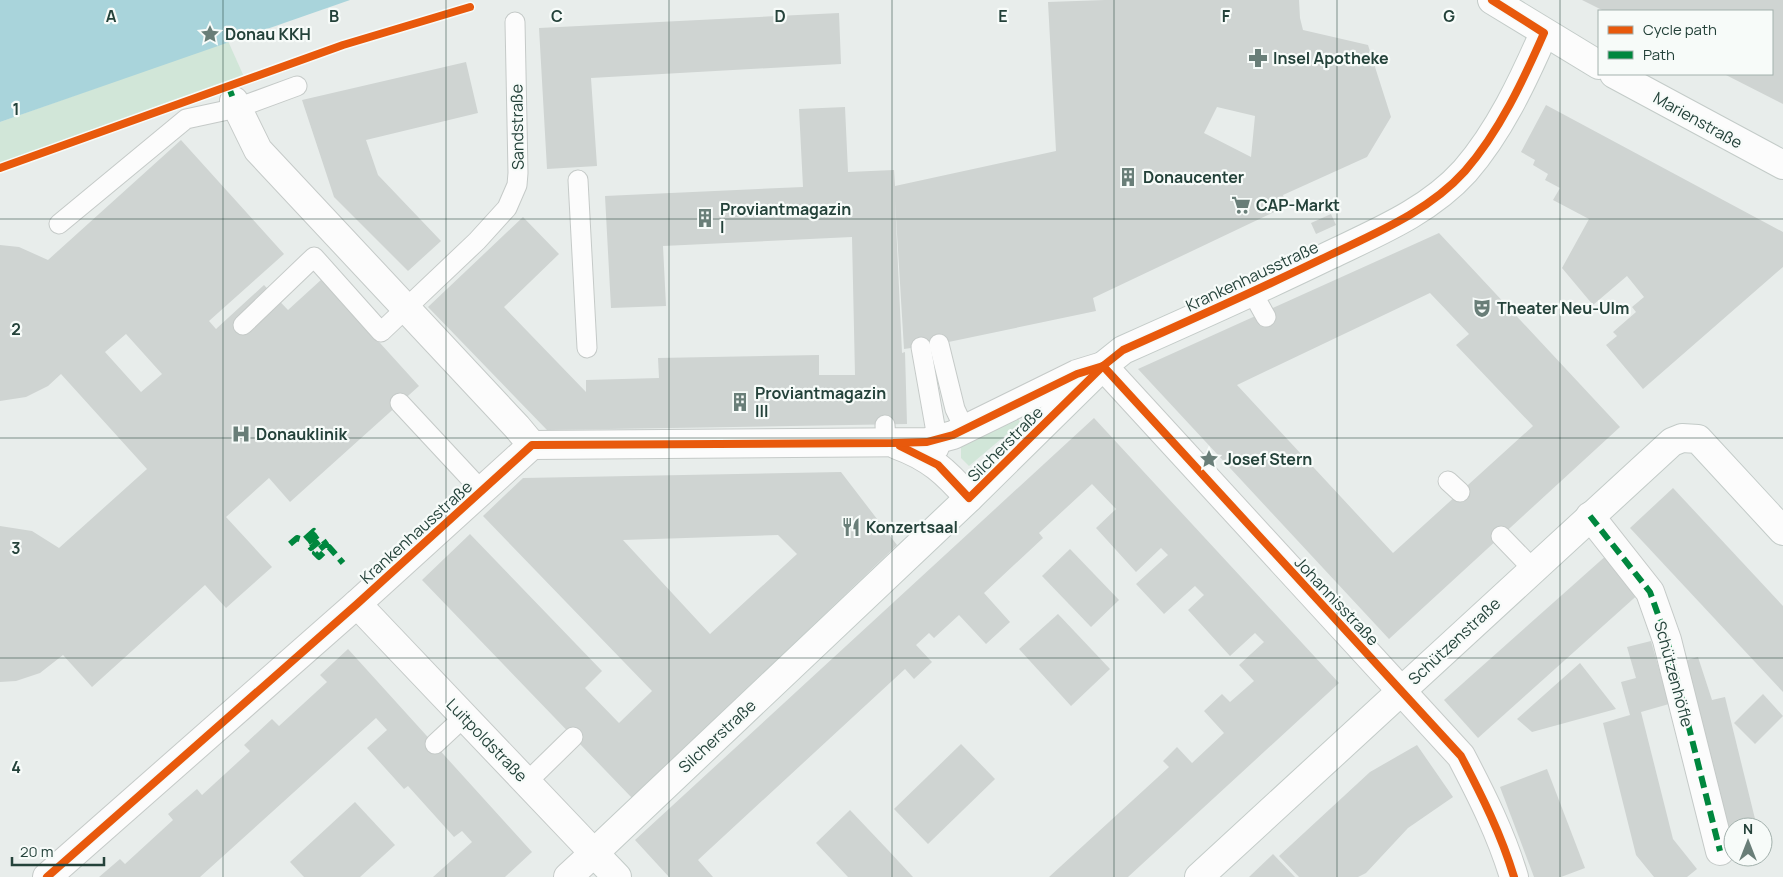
<svg xmlns="http://www.w3.org/2000/svg" width="1783" height="877" viewBox="0 0 1783 877" font-family="Manrope,sans-serif">
  <style>
    .green { fill: #d1e6d8 }
    .water { fill: #a9d4db }
    .building { fill: #cfd4d2; fill-rule: evenodd }
    .lines { fill: none; stroke-linecap: round; stroke-linejoin: round }
    .lane-casing { stroke: #c5cac8; stroke-width: 21 }
    .street-casing { stroke: #c5cac8; stroke-width: 30 }
    .secondary-casing { stroke: #c3cbc8; stroke-width: 30 }
    .lane { stroke: #fcfcfc; stroke-width: 19 }
    .street { stroke: #fcfcfc; stroke-width: 28 }
    .secondary { stroke: #fcfcfc; stroke-width: 28 }
    .quiet { stroke: #00873e; stroke-width: 6; stroke-dasharray: 12 6; stroke-linecap: butt }
    .cycleway-casing { stroke: #f7fbf9; stroke-width: 11 }
    .cycleway { stroke: #e8590c; stroke-width: 8 }
    .grid { fill: none; stroke: #24423a; stroke-width: 1; stroke-opacity: 0.55 }
    .labels { text-anchor: middle; dominant-baseline: central; stroke-width: 4.5; stroke-linejoin: round; paint-order: stroke }
    .poi-label { font-size: 16px; font-weight: bold; fill: #24423a; stroke: #f7fbf9; text-anchor: start }
    .street-label { font-size: 16px; fill: #24423a; stroke: #f7fbf9 }
    .grid-label { font-size: 16px; text-anchor: middle; font-weight: bold; fill: #24423a; stroke: #f7fbf9; stroke-width: 4.5; stroke-linejoin: round; paint-order: stroke }
  </style>
  <rect width="100%" height="100%" fill="#e8edeb"/>
  <g class="green">
    <polygon points="228,41 245,79 0,171 0,122"/>
    <polygon points="1018,417 1020,423 969,466 961,458 961,446"/>
  </g>
  <polygon class="water" points="0,0 350,0 0,122"/>
  <g class="building">
    <path d="M1105 0H1299L1300 18 1303 30 1368 45 1391 117 1367 157 1283 195 1287 206 1093 298 1096 311 939 344 904 349 895 201 902 353 905 352 907 424 547 430 428 307 523 217 559 254 504 307 586 392V380L659 378 658 358 819 355V375H855L852 237 663 246 666 306 611 308 605 196 803 187 799 109 845 107 848 172 894 170 895 186 1056 151 1048 2ZM1217 107 1255 116 1251 157 1204 133Z"/>
    <polygon points="1582,0 1783,0 1783,104 1724,74 1772,74 1772,11 1604,11"/>
    <polygon points="839,13 841,64 591,78 597,166 547,169 539,28"/>
    <polygon points="466,62 478,113 366,140 378,175 441,241 408,271 334,197 302,100"/>
    <polygon points="1546,105 1783,232 1783,267 1643,389 1606,345 1617,336 1613,332 1636,312 1632,307 1644,297 1627,276 1593,305 1562,268 1589,219 1553,200 1560,188 1545,180 1548,174 1533,165 1535,160 1521,152"/>
    <path d="M181 140 284 254 209 321 216 329 264 285 288 310 322 279 419 386 290 502 269 478 226 517 272 567 226 608 205 585 92 687 63 655 40 673 16 681 0 682V526L32 531 59 548 147 469 61 374 48 386 26 397 0 401V245L19 247 48 260ZM126 334 162 374 141 392 105 352Z"/>
    <polygon points="1331,214 1336,225 1316,234 1311,223"/>
    <path d="M1439 233 1620 427 1389 639 1138 369ZM1430 293 1469 334 1456 345 1533 426 1393 553 1237 385Z"/>
    <polygon points="1094,418 1339,683 1128,877 1049,877 1169,767 1163,761 1177,747 1192,763 1224,733 1204,711 1222,694 1230,702 1254,681 1239,665 1264,642 1255,633 1230,656 1188,610 1204,595 1195,586 1164,614 1136,584 1168,555 1161,548 1136,572 1096,528 1116,509 1092,484 1039,533 1043,538 984,593 1010,622 986,644 959,615 934,638 929,633 916,645 932,662 914,679 905,669 698,860 713,877 669,877 635,840"/>
    <path d="M841 472 897 545 632 798 422 580 470 534 602 671 585 688 619 723 652 691 483 516 523 478ZM778 535 797 554 710 634 623 540Z"/>
    <polygon points="1673,488 1783,606 1783,692 1630,528"/>
    <polygon points="1070,549 1119,600 1091,627 1042,576"/>
    <polygon points="1608,554 1642,591 1478,738 1444,700"/>
    <polygon points="1058,614 1110,669 1071,706 1019,649"/>
    <polygon points="1651,641 1669,704 1641,712 1673,839 1697,869 1687,877 1654,877 1636,855 1603,723 1630,715 1621,682 1636,678 1627,647"/>
    <polygon points="348,649 532,852 505,877 433,877 472,842 462,831 454,837 408,786 404,789 367,748 387,730 376,718 200,877 99,877 120,859 125,864 173,820 168,814 197,789 202,795 250,751 244,745 272,719 279,726 327,682 320,675"/>
    <polygon points="1698,657 1712,700 1725,697 1757,827 1733,827 1733,845 1727,847 1679,662"/>
    <polygon points="1580,663 1616,709 1532,732 1517,719"/>
    <polygon points="1763,694 1783,716 1755,744 1734,723"/>
    <polygon points="961,744 995,779 928,844 894,809"/>
    <polygon points="1417,745 1453,797 1408,828 1366,873 1358,877 1299,877 1279,856 1370,772"/>
    <polygon points="1547,769 1585,868 1561,877 1534,877 1500,787"/>
    <polygon points="355,802 395,845 360,877 304,877 290,862"/>
    <polygon points="850,810 887,849 913,877 848,877 816,843"/>
    <polygon points="1273,854 1295,877 1249,877"/>
  </g>
  <g class="lines">
    <g class="lane-casing">
      <g id="lane">
        <polyline points="578,180 587,348"/>
        <polyline points="59,224 186,119 237,108 297,86"/>
        <polyline points="1252,292 1266,317"/>
        <polyline points="243,325 314,257 381,332 477,241 507,208 517,185 518,173 515,22"/>
        <polyline points="939,344 955,409 965,430"/>
        <polyline points="921,347 939,449"/>
        <polyline points="400,403 481,490"/>
        <polyline points="885,425 886,443"/>
        <polyline points="1448,481 1460,492"/>
        <polyline points="1501,536 1533,569"/>
        <polyline points="435,744 464,717"/>
        <polyline points="527,782 573,737"/>
      </g>
    </g>
    <g class="street-casing">
      <g id="street">
        <polyline points="234,101 258,150 517,427 532,445"/>
        <path d="M897 445C930 457 946 472 969 498"/>
        <polyline points="1590,516 1650,592 1667,640 1720,851"/>
        <polyline points="357,604 594,853 568,877"/>
        <path d="M47 877 357 604 532 445 927 442 953 435 1077 374 1103 366 1461 756C1482 796 1501 834 1514 877"/>
      </g>
    </g>
    <g class="secondary-casing">
      <g id="secondary">
        <polyline points="1492,0 1599,65"/>
        <polyline points="1614,74 1783,165"/>
        <path d="M617 877 594 853 969 498 1103 366 1123 350C1193 319 1262 288 1330 255 1378 232 1429 211 1465 171 1499 132 1523 81 1544 33"/>
        <polyline points="1199,877 1672,442 1682,438 1698,439 1783,531"/>
      </g>
    </g>
    <use href="#lane" class="lane"/>
    <use href="#street" class="street"/>
    <use href="#secondary" class="secondary"/>
    <g class="quiet">
      <polyline points="228,85 234,101"/>
      <polyline points="1590,516 1650,592 1667,640 1720,851"/>
      <polyline points="290,544 297,538 304,540 314,531 318,535 307,543 311,548 322,539 326,544 315,553 319,557 329,547 343,563"/>
    </g>
    <g class="cycleway-casing">
      <g id="cycleway">
        <polyline points="0,168 343,45 470,7"/>
        <path d="M1103 366 1461 756C1482 796 1501 834 1514 877"/>
        <polyline points="900,446 938,465 969,498 1100,369"/>
        <path d="M47 877 357 604 532 445 893 443 927 442 953 435 1077 374 1103 366 1123 350C1193 319 1262 288 1330 255 1378 232 1429 211 1465 171 1499 132 1523 81 1544 33L1492 0"/>
      </g>
    </g>
    <use href="#cycleway" class="cycleway"/>
  </g>
  <path class="grid" d="M223 0V877M446 0V877M669 0V877M892 0V877M1114 0V877M1337 0V877M1560 0V877M0 219H1783M0 438H1783M0 658H1783"/>
  <defs>
    <g id="sight-bare" transform="scale(1.5)"><path d="M0-6L1.8-2.2L6-1.7L2.9 1.2L3.7 5.4L0 3.3L-3.7 5.4L-2.9 1.2L-6-1.7L-1.8-2.2Z" fill="#697e78" stroke="#f7fbf9" stroke-width="2.5" paint-order="stroke"/></g>
    <g id="pharmacy-bare" transform="scale(1.5)"><path d="M-2-6h4v4h4v4h-4v4h-4v-4h-4v-4h4Z" fill="#697e78" stroke="#f7fbf9" stroke-width="2.5" paint-order="stroke"/></g>
    <g id="building-bare" transform="scale(1.5)"><path d="M-4-6H4V6H1V3H-1V6H-4ZM-2.5-4.3h1.7v1.8h-1.7ZM.8-4.3h1.7v1.8H.8ZM-2.5-1h1.7V.8h-1.7ZM.8-1h1.7V.8H.8Z" fill="#697e78" stroke="#f7fbf9" stroke-width="2.5" paint-order="stroke"/></g>
    <g id="supermarket-bare" transform="scale(1.5)"><path d="M-6-5.5h2.5l.6 2H6L4.5 2H-2.5L-4.4-4H-6ZM-1.5 3.2a1.3 1.3 0 1 0 .1 0ZM3 3.2a1.3 1.3 0 1 0 .1 0Z" fill="#697e78" stroke="#f7fbf9" stroke-width="2.5" paint-order="stroke"/></g>
    <g id="theatre-bare" transform="scale(1.5)"><path d="M-5-5.5Q0-4 5-5.5V0Q5 5 0 6Q-5 5-5 0ZM-3.3-2.5H-1v1.5H-3.3ZM1-2.5H3.3v1.5H1ZM-2.8 1Q0 5.5 2.8 1Z" fill="#697e78" stroke="#f7fbf9" stroke-width="2.5" paint-order="stroke"/></g>
    <g id="hospital-bare" transform="scale(1.5)"><path d="M-5-5h3v3.5h4V-5h3V5h-3V1.5h-4V5h-3Z" fill="#697e78" stroke="#f7fbf9" stroke-width="2.5" paint-order="stroke"/></g>
    <g id="restaurant-bare" transform="scale(1.5)"><path d="M-5-6h1v4h1v-4h1v4h1v-4h1v5L-1.5 .5V6h-2V.5L-5-1ZM5-6V6H3V1.5H1.5Q1.5-4 5-6Z" fill="#697e78" stroke="#f7fbf9" stroke-width="2.5" paint-order="stroke"/></g>
  </defs>
  <g fill-rule="evenodd">
    <use href="#sight-bare" x="210" y="34"/>
    <use href="#pharmacy-bare" x="1258" y="58"/>
    <use href="#building-bare" x="1128" y="177"/>
    <use href="#supermarket-bare" x="1241" y="205"/>
    <use href="#building-bare" x="705" y="218"/>
    <use href="#theatre-bare" x="1482" y="308"/>
    <use href="#building-bare" x="740" y="402"/>
    <use href="#hospital-bare" x="241" y="434"/>
    <use href="#sight-bare" x="1209" y="459"/>
    <use href="#restaurant-bare" x="851" y="527"/>
  </g>
  <g class="labels">
    <g class="poi-label">
      <text x="225" y="34">Donau KKH</text>
      <text x="1273" y="58">Insel Apotheke</text>
      <text x="1143" y="177">Donaucenter</text>
      <text x="1256" y="205">CAP-Markt</text>
      <text x="720" y="209">Proviantmagazin<tspan x="720" dy="18">I</tspan></text>
      <text x="1497" y="308">Theater Neu-Ulm</text>
      <text x="755" y="393">Proviantmagazin<tspan x="755" dy="18">III</tspan></text>
      <text x="256" y="434">Donauklinik</text>
      <text x="1224" y="459">Josef Stern</text>
      <text x="866" y="527">Konzertsaal</text>
    </g>
    <g class="street-label">
      <text transform="translate(1698 120) rotate(29)">Marienstraße</text>
      <text transform="translate(517 127) rotate(-91)">Sandstraße</text>
      <text transform="translate(1252 276) rotate(-25)">Krankenhausstraße</text>
      <text transform="translate(1005 444) rotate(-45)">Silcherstraße</text>
      <text transform="translate(416 532) rotate(-42)">Krankenhausstraße</text>
      <text transform="translate(1337 601) rotate(47)">Johannisstraße</text>
      <text transform="translate(1454 641) rotate(-43)">Schützenstraße</text>
      <text transform="translate(1674 674) rotate(75)">Schützenhöfle</text>
      <text transform="translate(717 736) rotate(-43)">Silcherstraße</text>
      <text transform="translate(487 740) rotate(46)">Luitpoldstraße</text>
    </g>
  </g>
  <g class="grid-label">
    <text x="111" y="22">A</text>
    <text x="334" y="22">B</text>
    <text x="557" y="22">C</text>
    <text x="780" y="22">D</text>
    <text x="1003" y="22">E</text>
    <text x="1226" y="22">F</text>
    <text x="1449" y="22">G</text>
    <text x="16" y="115">1</text>
    <text x="16" y="335">2</text>
    <text x="16" y="554">3</text>
    <text x="16" y="773">4</text>
  </g>
  <rect x="1598" y="10" width="175" height="65" fill="#f7fbf9" stroke="#a3b1ad"/>
  <rect x="1608" y="26" width="25" height="8" fill="#e8590c" stroke="#a3b1ad"/>
  <text x="1643" y="35" font-size="15" fill="#24423a">Cycle path</text>
  <rect x="1608" y="51" width="25" height="8" fill="#00873e" stroke="#a3b1ad"/>
  <text x="1643" y="60" font-size="15" fill="#24423a">Path</text>
  <g transform="translate(1748 842)"><circle r="24" fill="#f7fbf9" stroke="#a3b1ad"/>
  <path d="M0-4L9 19L0 12L-9 19Z" fill="#697e78"/>
  <text y="-8" font-size="14" font-weight="bold" text-anchor="middle" fill="#24423a">N</text>
  </g>
  <path d="M12 857v8h92v-8" fill="none" stroke="#24423a" stroke-width="2.5"/>
  <text x="20" y="857" font-size="15" fill="#24423a" stroke="#f7fbf9" stroke-width="4" paint-order="stroke">20 m</text>
</svg>
